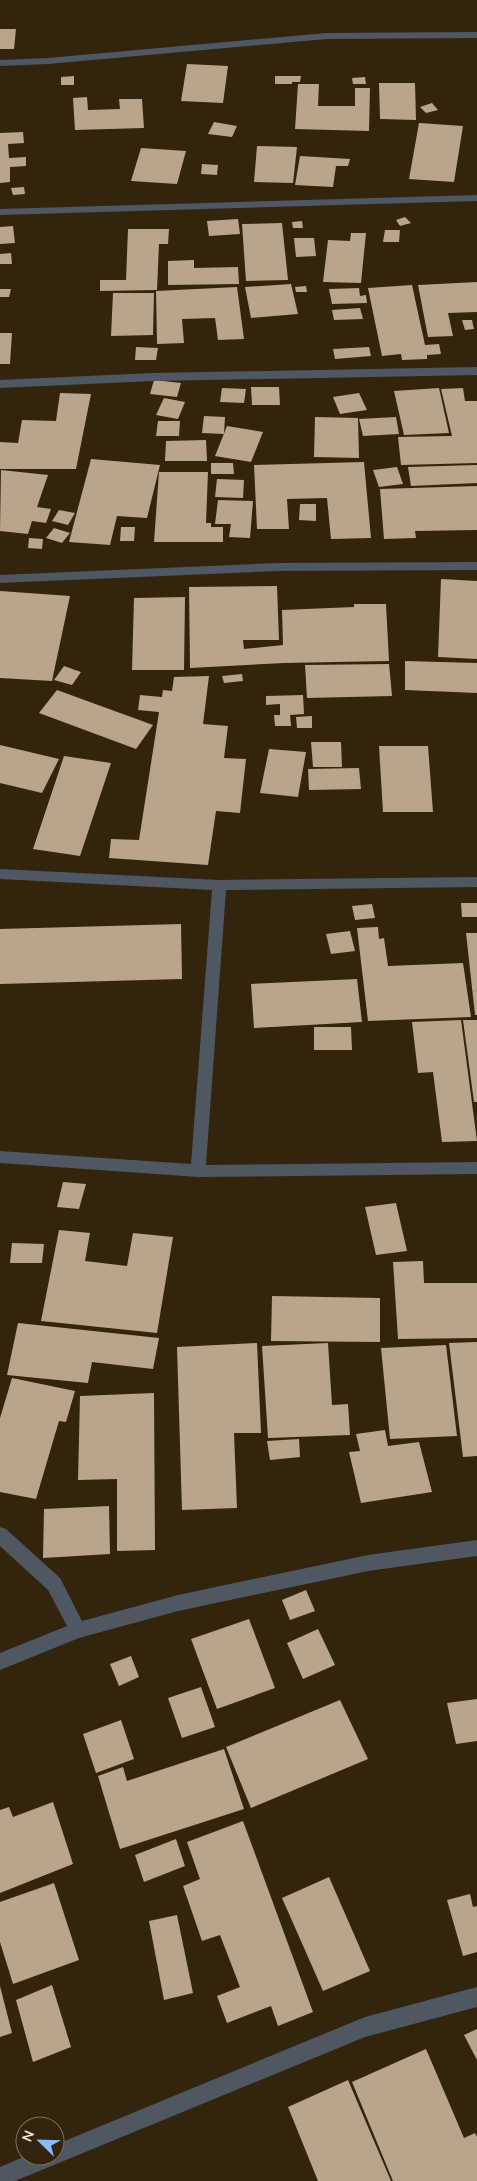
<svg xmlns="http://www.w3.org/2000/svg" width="477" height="2181" viewBox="0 0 477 2181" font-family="'Nunito Sans',sans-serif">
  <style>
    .building { fill: #b8a58b }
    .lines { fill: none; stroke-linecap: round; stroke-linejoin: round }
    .street { fill: #4f5762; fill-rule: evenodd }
  </style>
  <rect width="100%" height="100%" fill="#33240e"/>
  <g class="building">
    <polygon points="0,29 16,29 14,49 0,49"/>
    <polygon points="187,64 228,66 223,103 181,101"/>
    <polygon points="74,76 74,85 61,85 61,77"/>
    <polygon points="275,76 301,76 300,82 292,82 292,84 275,84"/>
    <polygon points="365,77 366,84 353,84 352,78"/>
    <polygon points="379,83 415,83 416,120 380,119"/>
    <polygon points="298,84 319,84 318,106 355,106 355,88 370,88 369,131 295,129"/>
    <polygon points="87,97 88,110 120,109 119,99 142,99 144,128 75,130 73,98"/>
    <polygon points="432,103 438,110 426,113 420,107"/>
    <polygon points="214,122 237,126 232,137 208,134"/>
    <polygon points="419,123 463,126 454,182 409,179"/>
    <polygon points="23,132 24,143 8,144 9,158 26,157 26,166 10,167 10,182 0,183 0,133"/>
    <polygon points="257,146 297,147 293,183 254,182"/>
    <polygon points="141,148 186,151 177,184 131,181"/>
    <polygon points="300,156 350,159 348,166 336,166 333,187 295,185"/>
    <polygon points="202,164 218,165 217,175 201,174"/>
    <polygon points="24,187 25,194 13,195 11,188"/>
    <polygon points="405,217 411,223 400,226 396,220"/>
    <polygon points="238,219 240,234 209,236 207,221"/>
    <polygon points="302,221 303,228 293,228 292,222"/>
    <polygon points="282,223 288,280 246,281 242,224"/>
    <polygon points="13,226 15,243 0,244 0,227"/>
    <polygon points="128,229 169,229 168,244 159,244 157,290 100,291 100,280 126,280"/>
    <polygon points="385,230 400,230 399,242 383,242"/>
    <polygon points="351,233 366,233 361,283 323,282 328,240 350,241"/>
    <polygon points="294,238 314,238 316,256 296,257"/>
    <polygon points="11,253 12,264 0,264 0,254"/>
    <polygon points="194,260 194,268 238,267 239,284 168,285 168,261"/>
    <polygon points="477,282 477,312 448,313 453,336 428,337 418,285"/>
    <polygon points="291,284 298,314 251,318 245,287"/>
    <polygon points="412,285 425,345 439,344 441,354 427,355 427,359 402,360 401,354 382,356 368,288"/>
    <polygon points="306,286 307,292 296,292 295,287"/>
    <polygon points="237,287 244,339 218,340 215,318 182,319 184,343 157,344 156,291"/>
    <polygon points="359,288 360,296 366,295 367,303 332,304 329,289"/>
    <polygon points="0,289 11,289 9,297 0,297"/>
    <polygon points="113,293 154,293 153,335 111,336"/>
    <polygon points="360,308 363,319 334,320 332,310"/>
    <polygon points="462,320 472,320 474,329 465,330"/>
    <polygon points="0,333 12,333 10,364 0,364"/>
    <polygon points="136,347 158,348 156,360 135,360"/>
    <polygon points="369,347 371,356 335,359 333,349"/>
    <polygon points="154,380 181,383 177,397 150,394"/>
    <polygon points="251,387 279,387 280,405 252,405"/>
    <polygon points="222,388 246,389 244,403 220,402"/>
    <polygon points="439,388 449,433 404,435 394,391"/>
    <polygon points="463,388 465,401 477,401 477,463 401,465 398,437 452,436 441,389"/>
    <polygon points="60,393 91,394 76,469 0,469 0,442 18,443 22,420 56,421"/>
    <polygon points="359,393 367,410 340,414 333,397"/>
    <polygon points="164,398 185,402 178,419 156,415"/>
    <polygon points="204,416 225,417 224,434 202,433"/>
    <polygon points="315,417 358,418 359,458 314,457"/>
    <polygon points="396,417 399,434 363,436 359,419"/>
    <polygon points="158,421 180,421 179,436 156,436"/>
    <polygon points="227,426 263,432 251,462 215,456"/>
    <polygon points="206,440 207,461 165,461 166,441"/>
    <polygon points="91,459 160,465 147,518 117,516 110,545 69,542"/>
    <polygon points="364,462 371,538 331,539 327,498 287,499 289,529 257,529 254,465"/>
    <polygon points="211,463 233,463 234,474 211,474"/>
    <polygon points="477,465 477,483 411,486 408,467"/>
    <polygon points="397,467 403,484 379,487 373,470"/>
    <polygon points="1,470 48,475 37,507 51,509 46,523 32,521 28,534 0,531"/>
    <polygon points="159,472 208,472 206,523 211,523 211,527 223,527 223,542 154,542"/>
    <polygon points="217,479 244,480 243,498 215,497"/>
    <polygon points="477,486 477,530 415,531 416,538 384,539 380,489"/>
    <polygon points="218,500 253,501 250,538 229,537 231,524 215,524"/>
    <polygon points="300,504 316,504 316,521 299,520"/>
    <polygon points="59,510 75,513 68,525 52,521"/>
    <polygon points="121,527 135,527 134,541 120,541"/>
    <polygon points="54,528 70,533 62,543 46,538"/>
    <polygon points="29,538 43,539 42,549 28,548"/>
    <polygon points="441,579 477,581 477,659 438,657"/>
    <polygon points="277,586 279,640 243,640 244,649 283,645 282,610 354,607 354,604 386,604 389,661 284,663 190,668 189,587"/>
    <polygon points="0,591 70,596 52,681 0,678"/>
    <polygon points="185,597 184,670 132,670 134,598"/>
    <polygon points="405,661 477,663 477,693 405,690"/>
    <polygon points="389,664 392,696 307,698 305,665"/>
    <polygon points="64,666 81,672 72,685 54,680"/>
    <polygon points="242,674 243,681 224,683 222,676"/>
    <polygon points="209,676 203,724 228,726 224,758 246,759 240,813 216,811 208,865 109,858 111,839 139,840 159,712 138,710 140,695 162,697 163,690 172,691 174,677"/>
    <polygon points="57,690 153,725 136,749 39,713"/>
    <polygon points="303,695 304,714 290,715 291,726 275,726 274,715 280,715 280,704 266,705 266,696"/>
    <polygon points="312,716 312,728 297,728 296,717"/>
    <polygon points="311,742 341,742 342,767 313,767"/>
    <polygon points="0,745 59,759 42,793 0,783"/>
    <polygon points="379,746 428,746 433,812 383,812"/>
    <polygon points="269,749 306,752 298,797 260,793"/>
    <polygon points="64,756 111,763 80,856 33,849"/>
    <polygon points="359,768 361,789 309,790 308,769"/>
    <polygon points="461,903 477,903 477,917 462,917"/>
    <polygon points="372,904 375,918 355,920 352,906"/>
    <polygon points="181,924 182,979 0,984 0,929"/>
    <polygon points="378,927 379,939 384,938 388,966 463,963 471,1017 368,1021 357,928"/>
    <polygon points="350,931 355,951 331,954 326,934"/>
    <polygon points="466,933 477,933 477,1015 475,1015"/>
    <polygon points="357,979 362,1022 254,1028 251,984"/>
    <polygon points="461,1020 477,1141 442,1142 433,1072 418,1073 412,1022"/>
    <polygon points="463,1020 477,1020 477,1102 474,1102"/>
    <polygon points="314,1027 351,1027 352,1050 314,1050"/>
    <polygon points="63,1182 86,1184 79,1209 57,1207"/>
    <polygon points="396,1203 407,1251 376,1255 365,1207"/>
    <polygon points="59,1230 90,1233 85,1261 127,1266 133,1233 173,1237 157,1333 41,1321"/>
    <polygon points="12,1243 44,1244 42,1263 10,1263"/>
    <polygon points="423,1261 424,1283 477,1283 477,1338 398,1339 393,1262"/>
    <polygon points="272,1296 380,1298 380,1342 271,1341"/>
    <polygon points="18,1323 159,1338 153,1369 92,1362 88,1383 7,1375"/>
    <polygon points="477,1342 477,1456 463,1457 449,1343"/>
    <polygon points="257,1343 261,1433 234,1433 237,1508 182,1510 177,1347"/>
    <polygon points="328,1343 332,1405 348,1404 350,1435 268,1438 262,1346"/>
    <polygon points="446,1345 457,1436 390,1439 381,1348"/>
    <polygon points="12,1378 75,1391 66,1422 59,1421 36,1499 0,1492 0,1418"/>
    <polygon points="154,1393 155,1550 117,1551 117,1479 78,1480 80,1396"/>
    <polygon points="385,1430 388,1446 419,1442 432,1492 361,1503 349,1452 360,1451 356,1434"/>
    <polygon points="299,1439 300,1457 270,1460 267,1441"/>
    <polygon points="109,1506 110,1554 43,1558 44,1509"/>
    <polygon points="306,1590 315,1611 290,1620 282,1600"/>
    <polygon points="249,1619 275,1688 217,1709 191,1639"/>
    <polygon points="318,1629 335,1665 303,1679 287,1643"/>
    <polygon points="131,1656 139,1677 119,1686 110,1664"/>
    <polygon points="201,1687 215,1727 182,1738 168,1698"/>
    <polygon points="477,1699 477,1741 456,1744 447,1703"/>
    <polygon points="340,1700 368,1759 251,1808 226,1747"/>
    <polygon points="121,1720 134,1759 96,1773 83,1734"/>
    <polygon points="224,1749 244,1809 120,1849 98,1776 123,1767 127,1781"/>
    <polygon points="53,1802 73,1864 0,1893 0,1810 9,1807 13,1817"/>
    <polygon points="243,1821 313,2012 278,2026 271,2006 227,2023 217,1996 240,1987 220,1935 202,1941 183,1886 200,1879 187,1842"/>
    <polygon points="176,1839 185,1866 144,1882 135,1855"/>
    <polygon points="329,1877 370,1971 323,1991 282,1898"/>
    <polygon points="54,1883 79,1960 13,1984 0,1942 0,1902"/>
    <polygon points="470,1894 473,1907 477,1906 477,1952 463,1956 447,1900"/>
    <polygon points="177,1915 193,1993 164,2000 149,1921"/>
    <polygon points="52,1985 71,2047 33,2062 16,2000"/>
    <polygon points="0,1986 12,2033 0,2037"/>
    <polygon points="477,2029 477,2060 464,2035"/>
    <polygon points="426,2049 464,2138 475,2133 477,2137 477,2181 393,2181 352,2082"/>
    <polygon points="348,2080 391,2181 318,2181 288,2107"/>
  </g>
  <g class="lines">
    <g class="street">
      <polygon points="477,32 477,38 327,39 48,64 0,66 0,60 48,58 327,33"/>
      <polygon points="477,195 477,201 0,215 0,209"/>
      <polygon points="477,367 477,375 153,381 0,388 0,380 153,373"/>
      <polygon points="477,562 477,570 278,571 0,583 0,575 278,563"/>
      <polygon points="0,869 219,880 477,877 477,887 226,890 206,1165 477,1162 477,1174 198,1177 0,1163 0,1151 191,1164 212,890 0,879"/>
      <polygon points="0,1527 6,1529 60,1578 82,1621 178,1595 368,1555 477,1540 477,1556 368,1571 178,1611 79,1638 0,1670 0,1653 67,1626 48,1590 0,1546"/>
      <polygon points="477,1987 477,2007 365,2037 15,2181 0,2181 0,2167 26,2156 55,2156 55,2145 365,2017"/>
    </g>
  </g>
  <g transform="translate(40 2141) rotate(293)"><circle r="24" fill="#33240e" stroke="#7d705e"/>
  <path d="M0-4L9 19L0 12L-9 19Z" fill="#88bafc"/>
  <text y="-8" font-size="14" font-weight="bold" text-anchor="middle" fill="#ede3d6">N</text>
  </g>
</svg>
